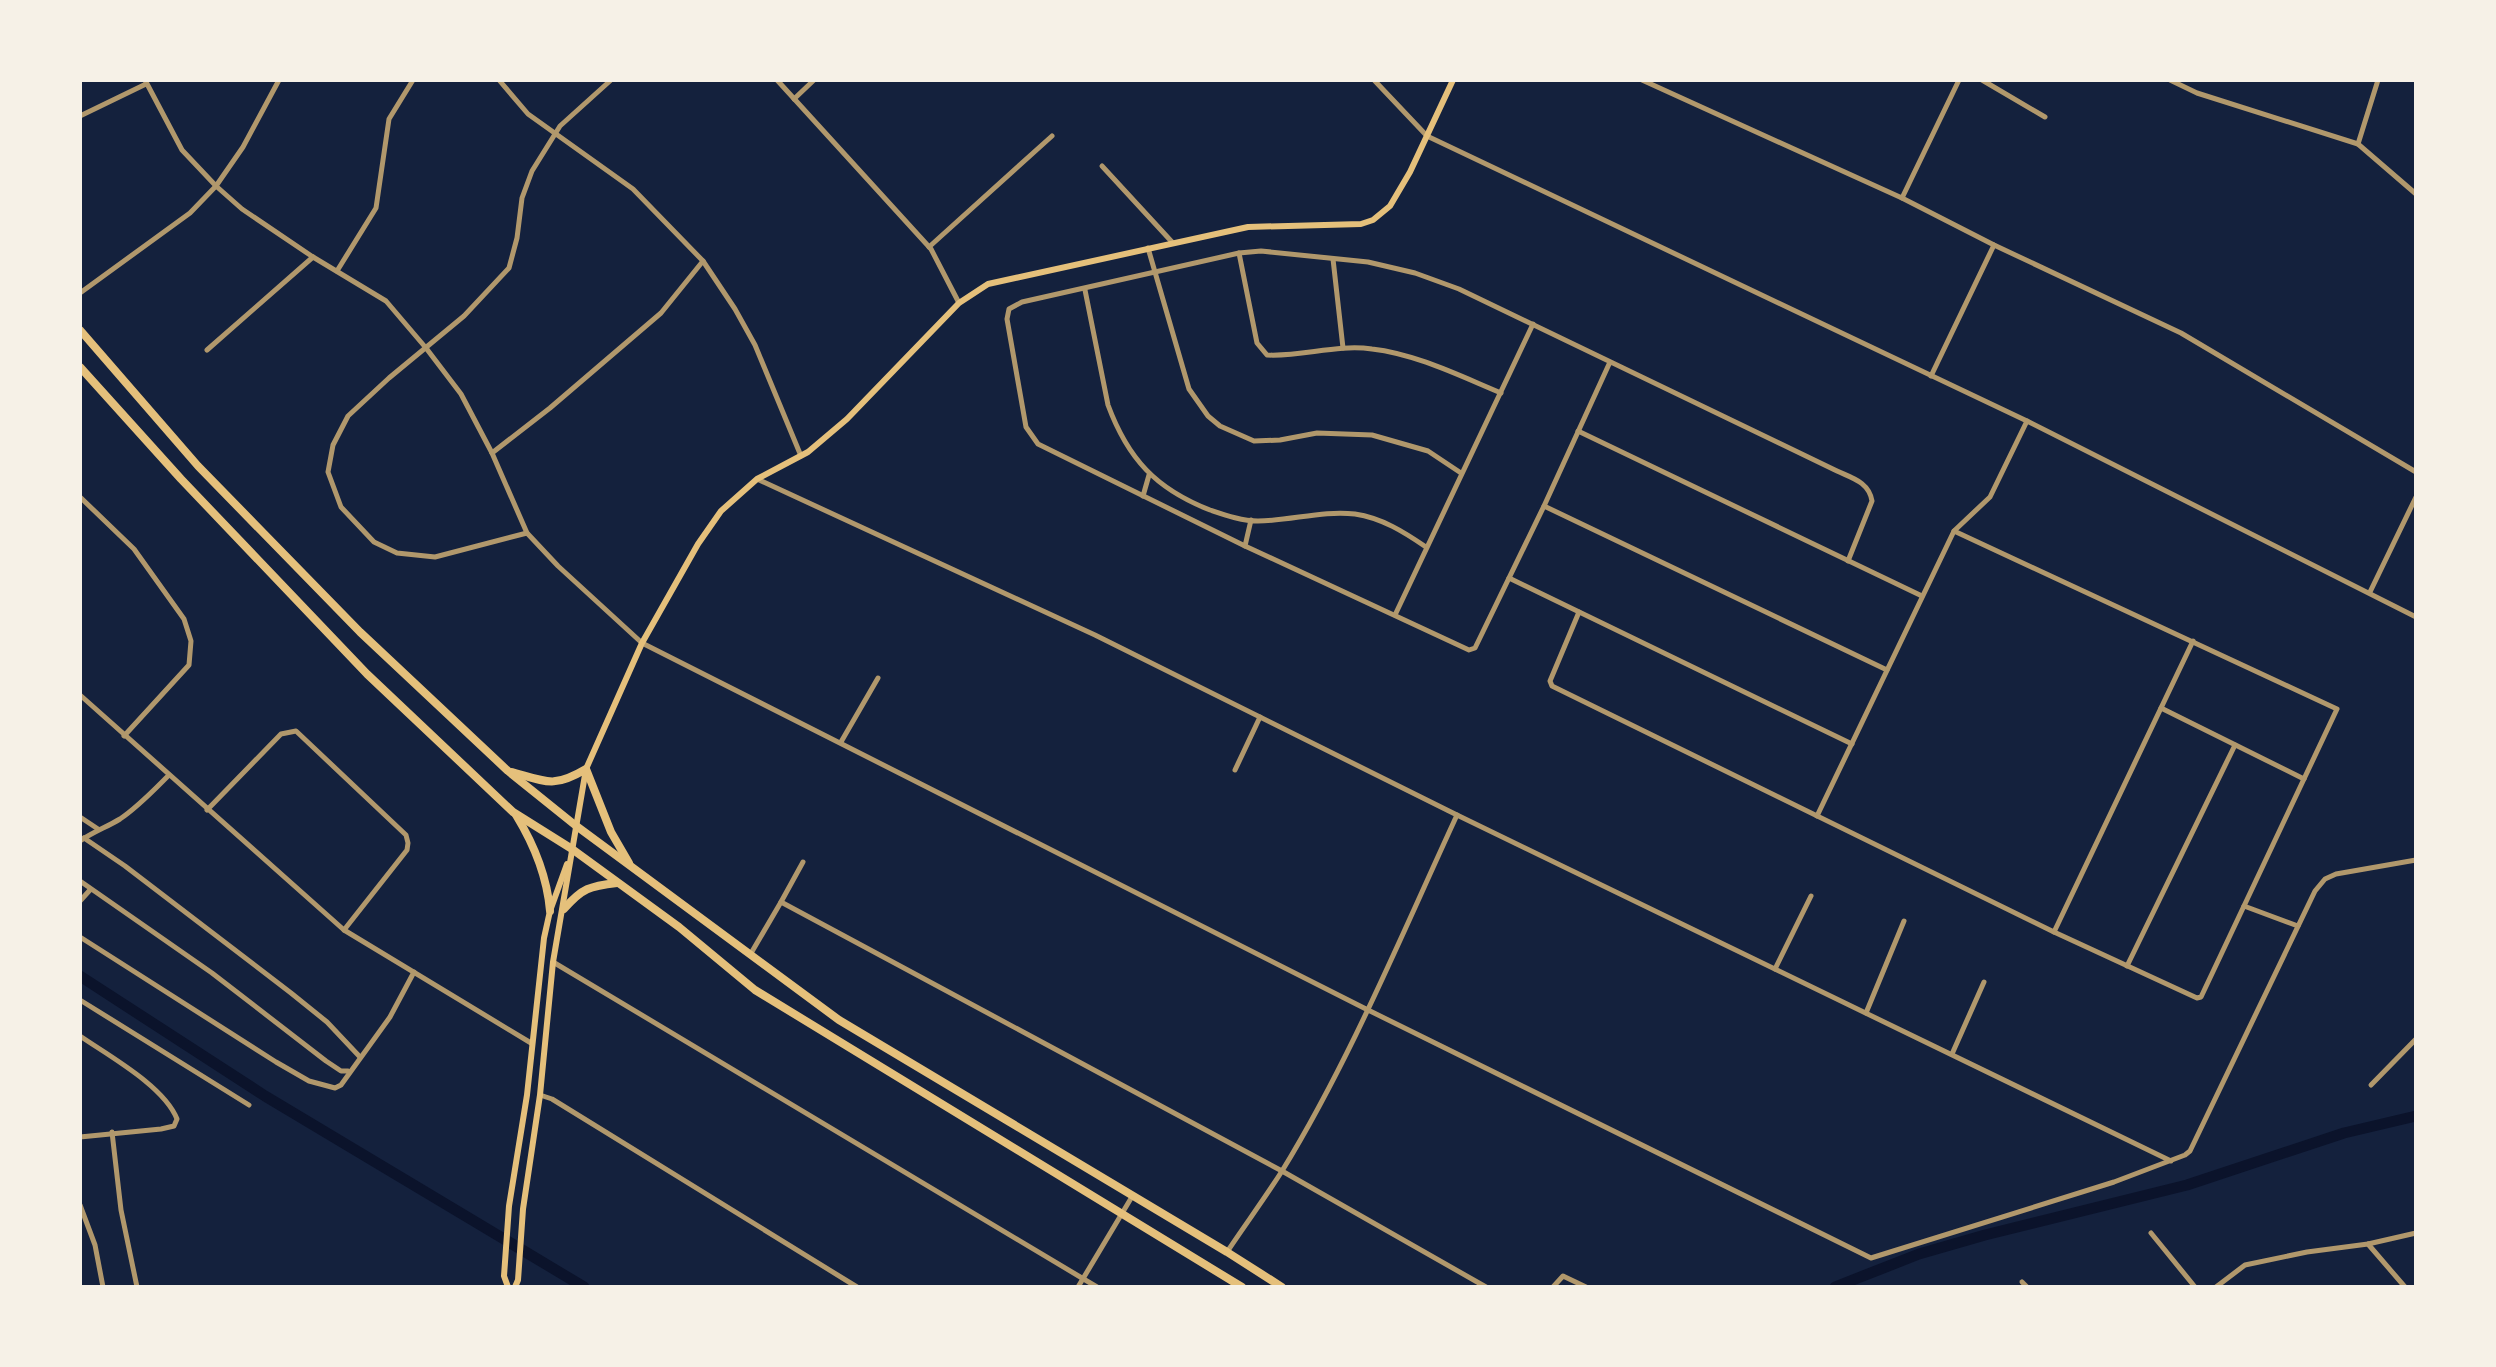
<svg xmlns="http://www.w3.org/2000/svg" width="2496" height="1367" viewBox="0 0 2496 1367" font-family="'PT Sans Narrow',sans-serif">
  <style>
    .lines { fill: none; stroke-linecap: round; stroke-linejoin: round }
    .canal { stroke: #0b132b; stroke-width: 11 }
    .minor { stroke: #b1986c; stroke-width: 5 }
    .secondary { stroke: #e5c07b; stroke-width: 6 }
    .trunk { stroke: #e5c07b; stroke-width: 8 }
  </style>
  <rect width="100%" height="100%" fill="#14213d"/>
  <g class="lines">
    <g class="canal">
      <polyline points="80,976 265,1096 584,1287"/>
      <polyline points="1835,1287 1919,1254 1985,1235 2187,1185 2344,1133 2416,1116"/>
    </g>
    <g class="minor">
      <polyline points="145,80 182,150 216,186 242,209 313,257 386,301 426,348 461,394 492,453 527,533 558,566 642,643 1366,1009 1871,1258 2114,1182 2185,1155 2190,1151 2315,891 2325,879 2336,874 2416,860"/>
      <polyline points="499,80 528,114 633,189 703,261 735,309 755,345 801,456"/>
      <polyline points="777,80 931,249 959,303"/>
      <polyline points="1374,80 1427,136 2027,421 2416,617"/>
      <polyline points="1642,80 1902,198 1994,245 2181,333 2416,472"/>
      <polyline points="1982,80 2045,117"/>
      <polyline points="2170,80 2197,93 2358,144 2416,194"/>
      <polyline points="794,99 814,80"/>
      <polyline points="80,116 146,84"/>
      <polyline points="2358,144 2378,80"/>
      <polyline points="1102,166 1172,242"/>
      <polyline points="1902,198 1959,80"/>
      <polyline points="929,247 1052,136"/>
      <polyline points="1148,248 1189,389 1208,416 1220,426 1254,441 1280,440 1317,433 1372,435 1428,451 1461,473"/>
      <path d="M1239 253 1257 343 1267 355C1302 357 1336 344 1372 349 1416 354 1460 376 1501 393"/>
      <polyline points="1333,259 1343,348"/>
      <polyline points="337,271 376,208 389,119 413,80"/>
      <path d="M1085 290 1108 405C1128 459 1156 489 1210 510 1225 515 1242 521 1258 521 1290 521 1323 510 1355 514 1382 518 1404 532 1426 547"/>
      <polyline points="80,293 190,213 216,186 243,147 279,80"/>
      <polyline points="207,350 313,257"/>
      <path d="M1610 362 1544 506 1475 648 1469 650 1245 546 1038 444 1026 427 1007 319 1009 309 1022 302 1239 253 1261 251 1368 262 1415 273 1459 289 1837 471C1852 478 1869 482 1872 501L1848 561"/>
      <polyline points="1931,376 1994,245"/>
      <polyline points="1578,431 1922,596"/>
      <polyline points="492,453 550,408 661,313 703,261"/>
      <polyline points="757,479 1095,635 1457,815 2171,1161"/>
      <polyline points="1143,496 1149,475"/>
      <polyline points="80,497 134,549 184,619 191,641 189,665 124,736"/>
      <polyline points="1544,506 1887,670"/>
      <polyline points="527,533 435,557 397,553 374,542 341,507 328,472 333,445 348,416 389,378 464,316 509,268 517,238 522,198 532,171 560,126 611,80"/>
      <polyline points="1245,546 1251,520"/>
      <polyline points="1509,578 1852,744"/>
      <polyline points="2370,592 2416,497"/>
      <polyline points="1579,612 1550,681 1552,686 2054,932 2197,998 2201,997 2337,709 1954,531"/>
      <polyline points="1395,615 1533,324"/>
      <polyline points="80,695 344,930 531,1043"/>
      <polyline points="2161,708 2304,779"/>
      <polyline points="841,742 878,678"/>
      <polyline points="1235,770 1260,717"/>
      <polyline points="207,810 281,734 296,731 406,835 408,843 407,850 344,930"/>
      <polyline points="1817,816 1954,531 1990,497 2027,421"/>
      <polyline points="80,817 98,829"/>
      <polyline points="84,838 125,866 291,993 327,1022 360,1057"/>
      <path d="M80 841C93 832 107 827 120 819 138 807 153 791 169 775"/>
      <polyline points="80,881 212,973 326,1061 341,1071 348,1071"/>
      <polyline points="80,901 90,890"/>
      <polyline points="781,902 803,862"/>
      <polyline points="2244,906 2298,926"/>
      <polyline points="2054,932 2193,641"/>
      <polyline points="80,937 276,1062 309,1081 335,1088 341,1085 390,1017 414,972"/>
      <polyline points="750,955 781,902 1282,1171 1486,1287"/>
      <polyline points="553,962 1097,1287"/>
      <polyline points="2127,966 2235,745"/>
      <polyline points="1775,969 1811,896"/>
      <polyline points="80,1000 249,1105"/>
      <polyline points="1866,1013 1904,921"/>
      <path d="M80 1036C109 1056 164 1086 177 1119L174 1126 161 1129 80 1137"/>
      <polyline points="1952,1054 1984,982"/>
      <polyline points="2371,1085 2416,1039"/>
      <polyline points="540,1095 552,1099 857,1287"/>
      <polyline points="112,1132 121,1210 137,1287"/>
      <polyline points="80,1205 95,1245 103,1287"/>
      <polyline points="2151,1233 2195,1287"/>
      <polyline points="2368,1244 2405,1287"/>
      <path d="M1227 1252C1245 1225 1265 1198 1282 1171 1350 1060 1402 934 1457 815"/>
      <polyline points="2022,1282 2027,1287"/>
      <polyline points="1078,1287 1133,1195"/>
      <polyline points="1553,1287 1563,1276 1586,1287"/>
      <polyline points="2216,1287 2245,1265 2307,1252 2368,1244 2416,1233"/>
    </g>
    <g class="secondary">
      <polyline points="508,1287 504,1276 509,1206 527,1095 544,938 550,911 567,864"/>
      <polyline points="515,1287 518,1280 523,1209 540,1095 553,962 586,769 642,643 698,544 721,511 757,479 808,452 847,419 959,303 988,284 1248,227 1361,224 1373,220 1390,206 1410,172 1453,80"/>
    </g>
    <g class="trunk">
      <polyline points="80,330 198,466 360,632 508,771 575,825 839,1020 1227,1252 1282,1287"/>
      <polyline points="80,367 181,479 367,674 513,812 572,849 679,927 755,990 1242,1287"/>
      <path d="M512 772C547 782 554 788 586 769L611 832 629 863"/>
      <path d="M516 815C535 846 547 876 550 911"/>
      <path d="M564 909C582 888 590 886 617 883"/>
    </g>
  </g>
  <rect width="2496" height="1367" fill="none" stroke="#f6f1e7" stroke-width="164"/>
</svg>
